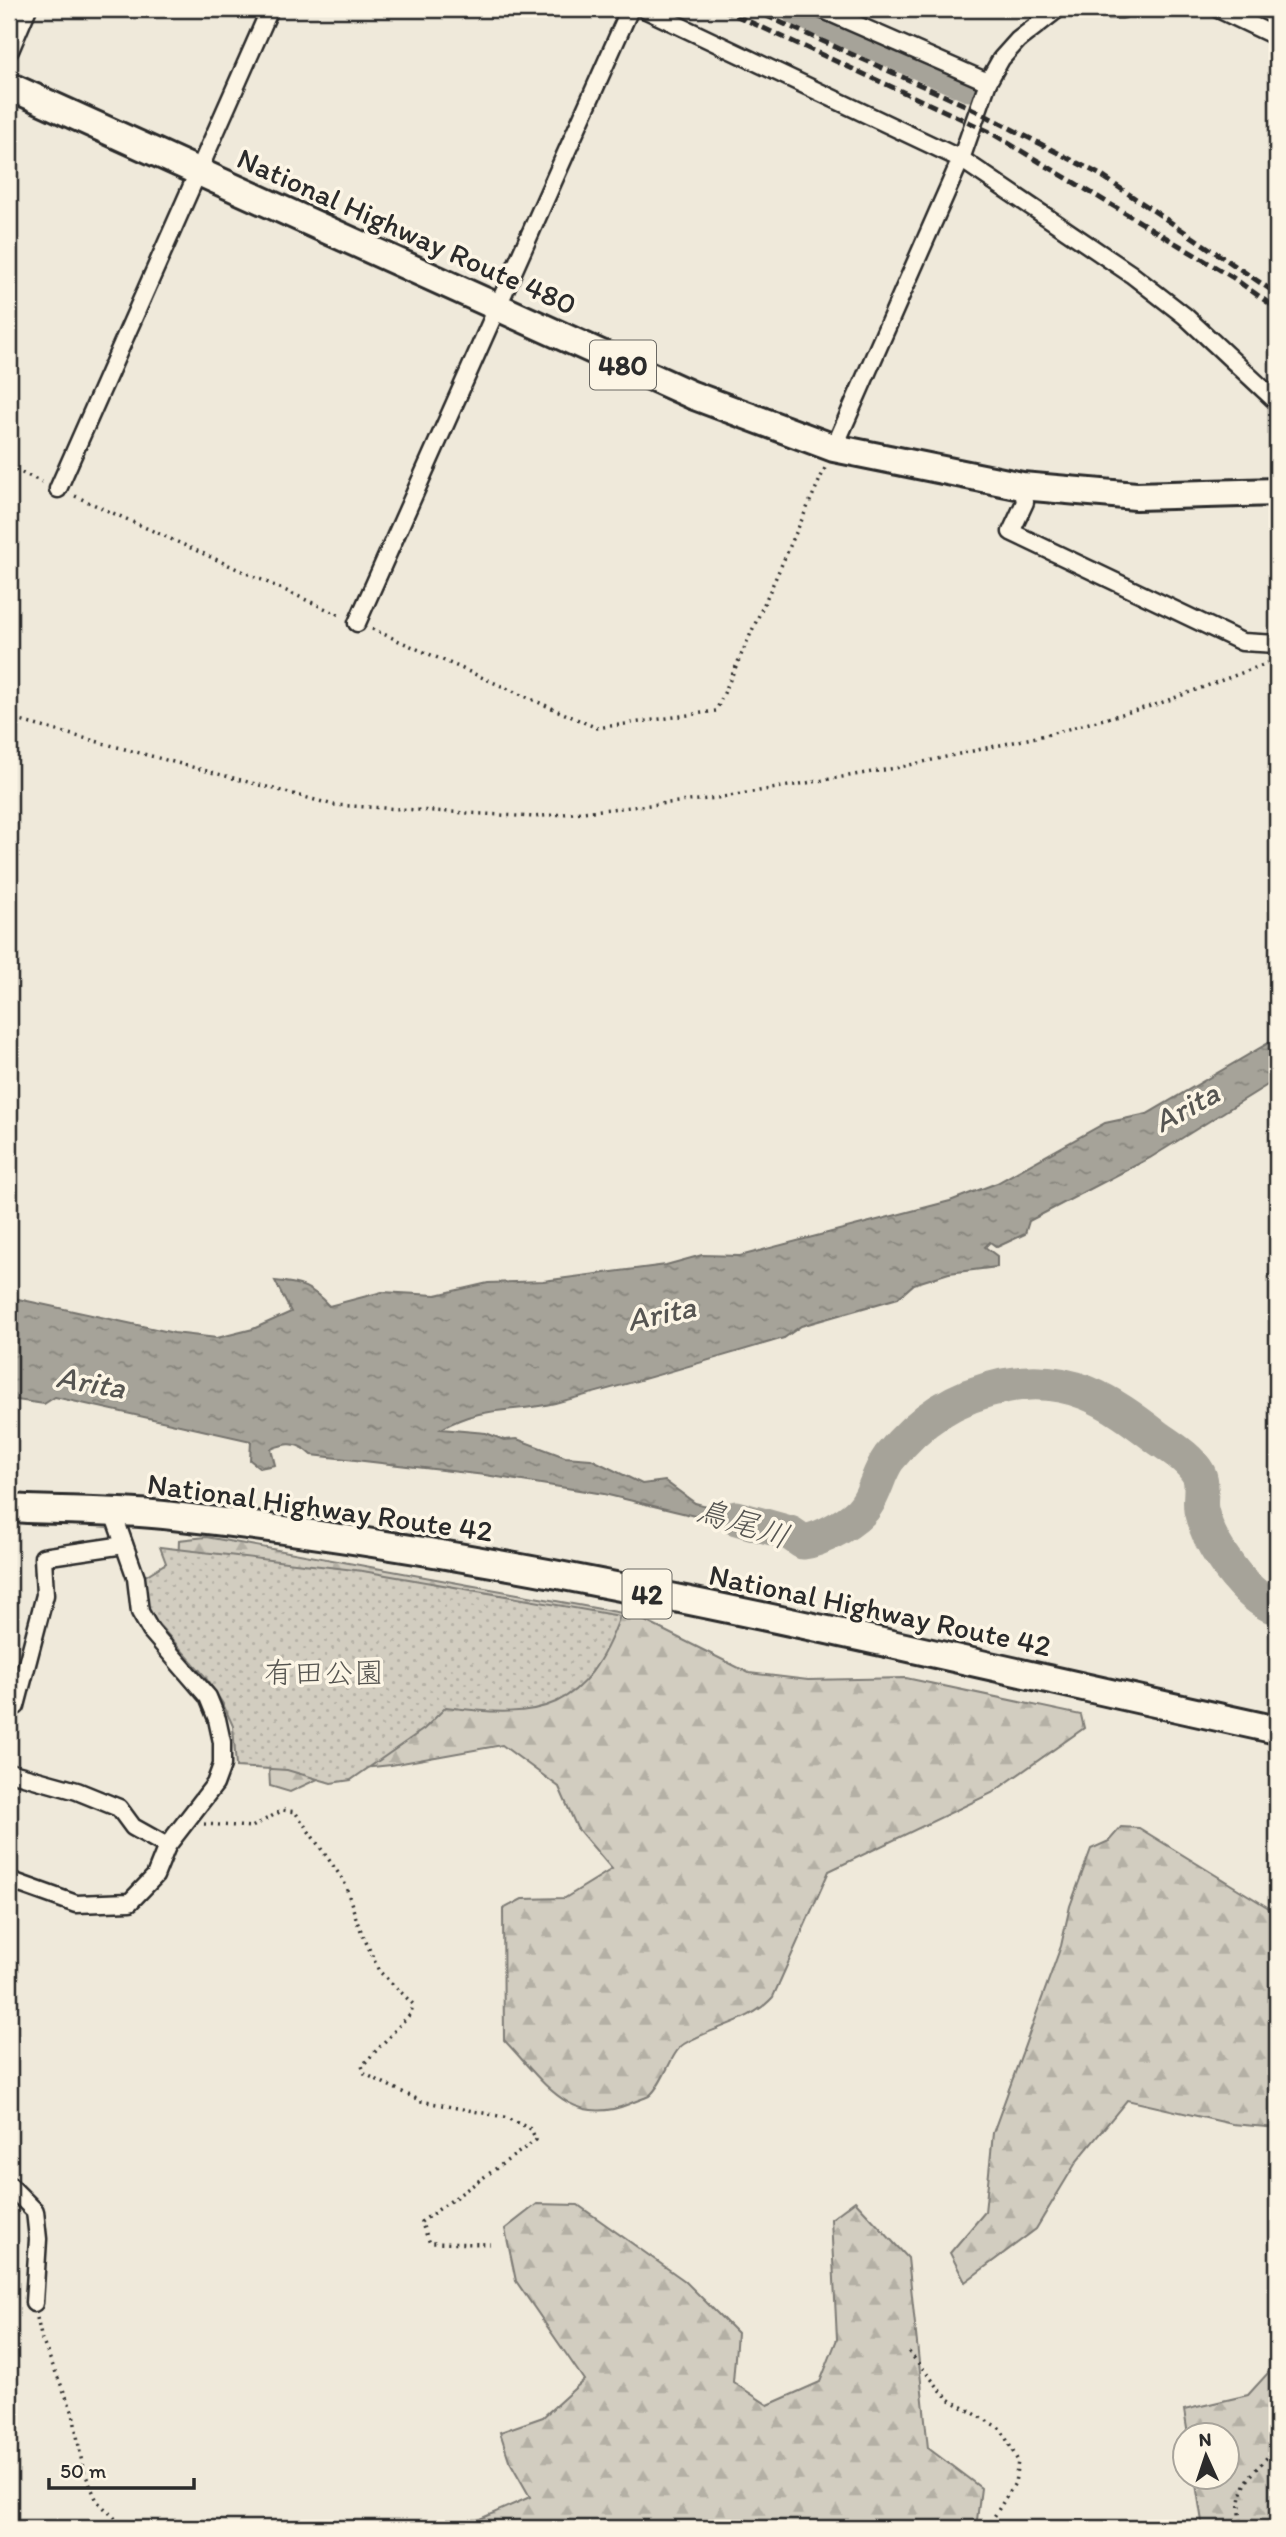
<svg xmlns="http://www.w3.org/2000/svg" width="1286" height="2537" viewBox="0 0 1286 2537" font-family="Itim,'Klee One',sans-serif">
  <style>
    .forest { fill: url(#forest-firs); stroke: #7e7c76; stroke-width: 2 }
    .park { fill: url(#park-dots); stroke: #7e7c76; stroke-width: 2 }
    .water { fill: url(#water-ripples); stroke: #75736d; stroke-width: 2 }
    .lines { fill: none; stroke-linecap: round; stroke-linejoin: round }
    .river { stroke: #a6a399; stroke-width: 35 }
    .minor-casing { stroke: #2b2b2b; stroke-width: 21 }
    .tertiary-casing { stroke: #2b2b2b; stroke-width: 24 }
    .trunk-casing { stroke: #2b2b2b; stroke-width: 32 }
    .path { stroke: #2b2b2b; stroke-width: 3.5; stroke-dasharray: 2 5; stroke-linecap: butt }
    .minor { stroke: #fcf5e5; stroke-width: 16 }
    .tertiary { stroke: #fcf5e5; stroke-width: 19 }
    .trunk { stroke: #fcf5e5; stroke-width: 26 }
    .rail { stroke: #2b2b2b; stroke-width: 5; stroke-dasharray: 10 5; stroke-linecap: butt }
    .labels { text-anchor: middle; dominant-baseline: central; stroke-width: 7; stroke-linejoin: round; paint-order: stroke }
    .shield { fill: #fcf5e5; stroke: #6a6863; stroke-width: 2 }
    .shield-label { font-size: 28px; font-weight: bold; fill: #2b2b2b }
    .street-label { font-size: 30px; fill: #2b2b2b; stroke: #fcf5e5 }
    .park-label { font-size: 30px; fill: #555450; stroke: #fcf5e5 }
    .water-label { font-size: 32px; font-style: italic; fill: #565552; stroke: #fcf5e5 }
  </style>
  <defs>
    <pattern id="forest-firs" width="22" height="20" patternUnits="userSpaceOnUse" patternTransform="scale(1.75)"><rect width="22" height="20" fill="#d2cdc0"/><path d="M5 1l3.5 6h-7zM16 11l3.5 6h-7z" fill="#b4b0a5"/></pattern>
    <pattern id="park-dots" width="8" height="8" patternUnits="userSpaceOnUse" patternTransform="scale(1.75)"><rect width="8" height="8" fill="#d2cdc0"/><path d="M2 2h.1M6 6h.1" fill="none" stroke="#b4b0a5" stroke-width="1.8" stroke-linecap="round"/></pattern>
    <pattern id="water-ripples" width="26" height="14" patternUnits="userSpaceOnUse" patternTransform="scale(1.75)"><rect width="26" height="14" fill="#a6a399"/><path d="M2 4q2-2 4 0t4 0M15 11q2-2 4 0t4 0" fill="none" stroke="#87857d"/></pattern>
  </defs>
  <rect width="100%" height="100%" fill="#efe9da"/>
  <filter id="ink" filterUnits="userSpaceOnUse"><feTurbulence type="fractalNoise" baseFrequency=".0143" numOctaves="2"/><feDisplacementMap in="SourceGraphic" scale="14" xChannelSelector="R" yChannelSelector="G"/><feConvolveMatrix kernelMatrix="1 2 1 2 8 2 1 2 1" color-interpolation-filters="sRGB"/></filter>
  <g filter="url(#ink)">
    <g class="forest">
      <path d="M206 1537 633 1615 749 1673 808 1680 906 1678 1081 1715 1084 1728 992 1793 829 1871 773 1997C750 2023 713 2026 684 2044 671 2052 664 2084 649 2096 643 2099 635 2101 629 2104 569 2129 542 2079 504 2040L503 1909 522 1899 565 1898 612 1869 577 1828 559 1787 502 1745 391 1765 335 1771 290 1792 270 1786 267 1727 178 1570 179 1540Z"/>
      <polygon points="1121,1827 1139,1828 1277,1913 1277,2128 1232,2124 1127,2100 1077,2161 1036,2229 965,2282 950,2253 985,2212 993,2133 1061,1946 1070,1906 1091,1849 1109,1841"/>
      <polygon points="855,2201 908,2258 928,2448 981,2488 976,2528 459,2528 530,2497 509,2460 500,2432 543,2417 584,2380 516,2281 505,2229 537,2204 578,2205 685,2281 737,2333 733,2382 768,2405 820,2382 837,2339 831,2219"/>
      <polygon points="1277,2363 1277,2528 1203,2528 1195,2478 1226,2478 1226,2436 1188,2435 1184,2410 1248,2395"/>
    </g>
    <path class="park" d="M160 1547 363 1571 620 1616C586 1711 541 1720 446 1707L424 1729 351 1780 331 1783 287 1770 236 1767 233 1726 223 1704 204 1675 151 1616 144 1603 142 1578 166 1563Z"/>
    <path class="water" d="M1277 1038V1079L1150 1158 1029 1221 1025 1234 997 1247 990 1242 985 1247 997 1256V1267L949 1273 914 1284 898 1298 801 1326 784 1338C708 1360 632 1384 555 1403 513 1413 483 1405 441 1429L486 1433 504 1440 517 1439 565 1457 591 1459 642 1484 665 1481 695 1503 729 1512 758 1510 787 1529 769 1534 604 1494 485 1475 312 1455C298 1442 288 1442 271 1449L275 1465 260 1468 250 1460 251 1441 55 1397 44 1404 9 1399V1297L174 1333 217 1338 253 1329 291 1312 275 1281C301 1283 312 1287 329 1306L382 1292 436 1295 488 1283 543 1281 666 1265 702 1255 740 1256 950 1201 997 1183 1105 1123 1147 1114Z"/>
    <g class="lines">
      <g class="river">
        <polyline points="798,9 969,84"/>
        <path d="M736 1518 790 1533 803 1542C821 1540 856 1521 866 1505 876 1491 878 1473 889 1458 920 1419 955 1396 1003 1386 1069 1373 1109 1400 1158 1438 1172 1448 1189 1458 1198 1473 1204 1483 1199 1498 1201 1510 1209 1545 1243 1595 1277 1608"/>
      </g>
      <g class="minor-casing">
        <g id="minor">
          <polyline points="644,9 961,159 1131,274 1185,316 1277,402"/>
          <polyline points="821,9 988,82"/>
          <polyline points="1108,9 1122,9"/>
          <polyline points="1218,9 1277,37"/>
          <polyline points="834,448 961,159 988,82 1001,59 1018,40 1058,9"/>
          <polyline points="1022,486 1025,502 1011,532 1242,642 1277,644"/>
          <polyline points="58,489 270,9"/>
          <polyline points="357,623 630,9"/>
          <polyline points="9,1706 16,1706 45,1595 43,1557 124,1545"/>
          <polyline points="9,1772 77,1791 119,1808 133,1827 167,1846 215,1784 222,1765 222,1742 217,1719 208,1697 151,1631 140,1612 136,1578 113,1513"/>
          <polyline points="9,1880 76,1904 130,1902 155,1876 167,1846"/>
          <polyline points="9,2185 35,2211 38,2239 34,2303"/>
        </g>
      </g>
      <g class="tertiary-casing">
        <polyline id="tertiary" points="9,49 26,9"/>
      </g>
      <g class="trunk-casing">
        <g id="trunk">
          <polyline points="9,86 692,395 834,448 1022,486 1136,496 1277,492"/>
          <path d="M9 1508C60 1511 113 1510 164 1515 540 1556 909 1650 1277 1730"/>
        </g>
      </g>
      <g class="path">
        <polyline points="9,467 42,482"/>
        <polyline points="75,496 342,616"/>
        <polyline points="372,629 597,728 716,711 825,468"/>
        <polyline points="9,718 334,805 534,817 717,798 896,768 1050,734 1158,704 1271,662"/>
        <polyline points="204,1824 252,1827 283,1810 295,1812 344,1881 358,1924 379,1971 413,2004 411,2013 362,2066 365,2074 421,2101 504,2117 531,2129 536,2140 421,2222 430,2243 490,2244"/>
        <polyline points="37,2318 42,2340 73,2413 83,2469 97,2501 125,2528"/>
        <polyline points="909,2352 947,2398 1001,2429 1018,2461 1015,2483 987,2528"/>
        <path d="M1243 2528C1232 2490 1251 2473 1277 2448"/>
      </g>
      <use href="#minor" class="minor"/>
      <use href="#tertiary" class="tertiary"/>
      <use href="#trunk" class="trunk"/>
      <g class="rail">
        <polyline points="722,9 988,131 1232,277 1277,309"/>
        <polyline points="751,9 967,106 1099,174 1277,294"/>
      </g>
    </g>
  </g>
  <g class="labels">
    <g class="shield">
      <rect x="590" y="340.5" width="66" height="49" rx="5"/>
      <rect x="622.5" y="1569.5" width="49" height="49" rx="5"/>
    </g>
    <g class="shield-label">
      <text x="623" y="365">480</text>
      <text x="647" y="1594">42</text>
    </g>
    <g class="street-label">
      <text transform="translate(407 231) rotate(24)">National Highway Route 480</text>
      <text transform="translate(320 1507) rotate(8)">National Highway Route 42</text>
      <text transform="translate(880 1610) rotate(12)">National Highway Route 42</text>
    </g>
    <g class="park-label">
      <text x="324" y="1672">有田公園</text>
    </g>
    <g class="water-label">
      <text transform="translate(1186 1107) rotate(-29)">Arita</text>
      <text transform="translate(661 1313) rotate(-12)">Arita</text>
      <text transform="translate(91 1382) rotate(10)">Arita</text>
      <text transform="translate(743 1523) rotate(18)">鳥尾川</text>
    </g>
  </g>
  <rect width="1286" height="2537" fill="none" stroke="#fcf5e5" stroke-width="35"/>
  <rect x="18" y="18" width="1251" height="2502" fill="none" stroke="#2b2b2b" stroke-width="2.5" filter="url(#ink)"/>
  <g transform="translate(1206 2456) rotate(357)"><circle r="33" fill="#fcf5e5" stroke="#a8a49b" stroke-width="2"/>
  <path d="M0-5L12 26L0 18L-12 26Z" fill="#2b2b2b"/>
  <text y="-10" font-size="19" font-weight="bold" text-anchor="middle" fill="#2b2b2b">N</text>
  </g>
  <path d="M49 2478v10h145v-10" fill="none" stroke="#2b2b2b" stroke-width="3.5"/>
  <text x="60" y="2478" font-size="21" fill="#2b2b2b" stroke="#fcf5e5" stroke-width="5" paint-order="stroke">50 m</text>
</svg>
